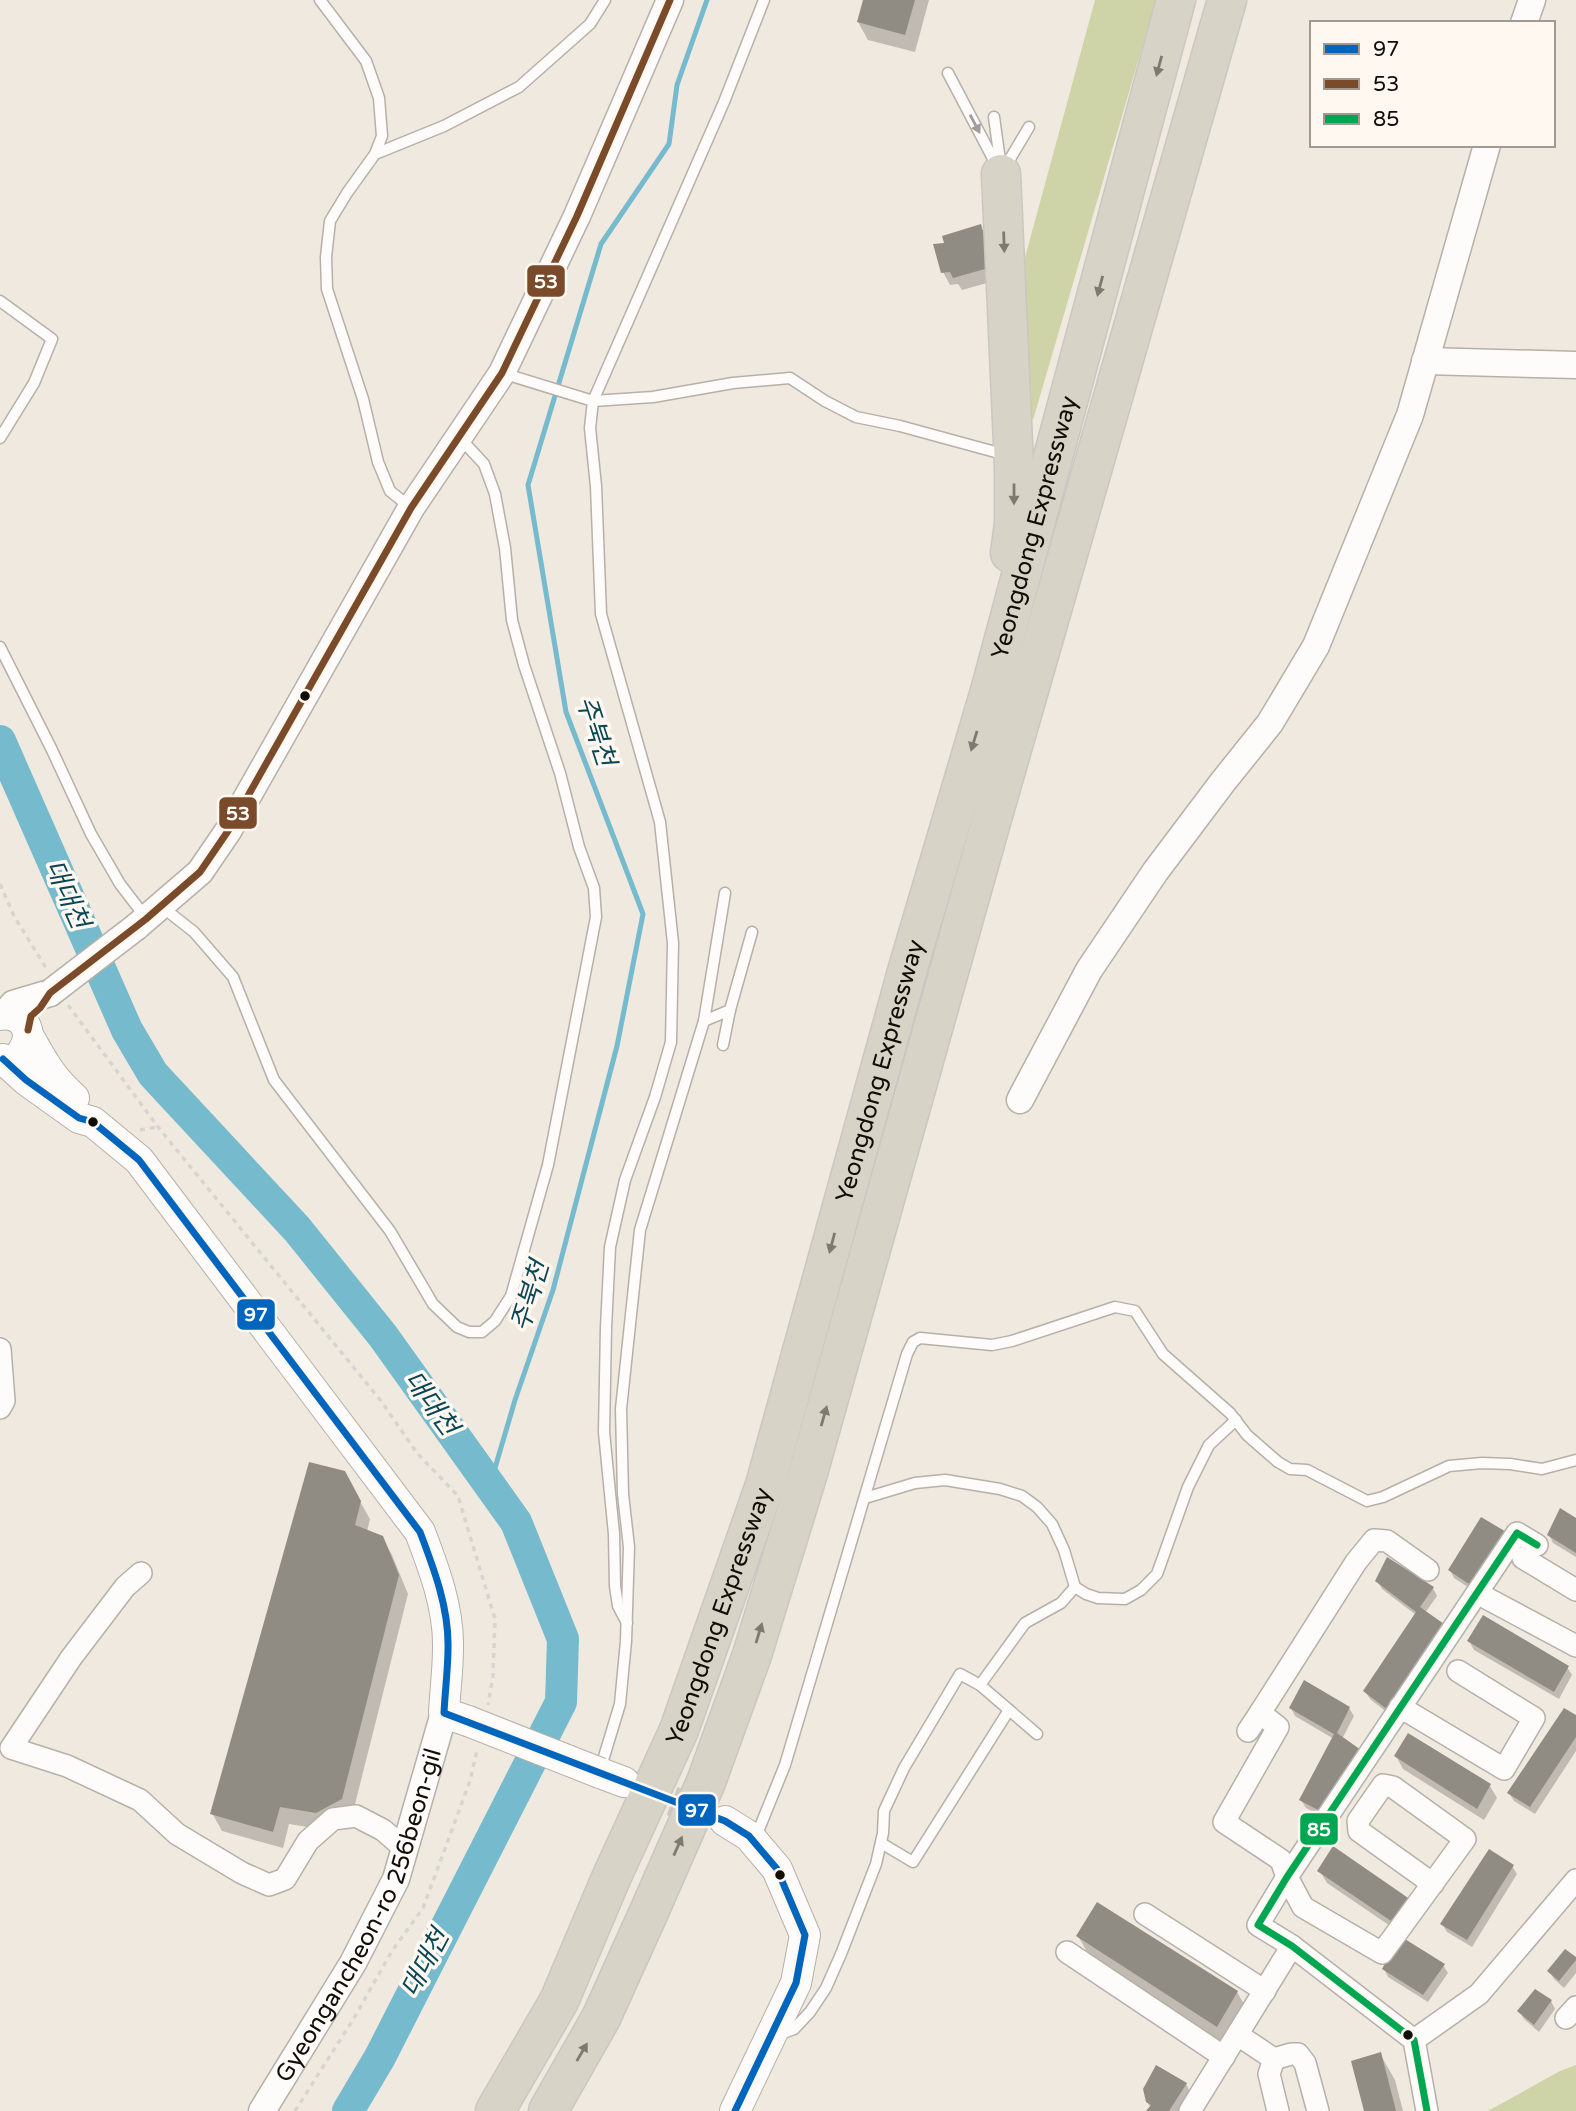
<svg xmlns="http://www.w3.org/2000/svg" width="1576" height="2111" viewBox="0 0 1576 2111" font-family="'Varela Round','Noto Sans KR',sans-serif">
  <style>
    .green { fill: #ced4a8 }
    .shadow { fill: #0003 }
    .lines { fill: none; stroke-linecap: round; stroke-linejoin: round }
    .stream { stroke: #75bacd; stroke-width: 5 }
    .river { stroke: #75bacd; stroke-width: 32 }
    .building { fill: #908b83 }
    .secondary-tunnel { stroke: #cfc8bf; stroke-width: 30; stroke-dasharray: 30 15; stroke-linecap: butt }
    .service-casing { stroke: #b6b0a9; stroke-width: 13 }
    .minor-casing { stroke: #b6b0a9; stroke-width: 24 }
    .tertiary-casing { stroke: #b6b0a9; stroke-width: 29 }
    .secondary-casing { stroke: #b6b0a9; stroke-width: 32 }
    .motorway-casing { stroke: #cac7c2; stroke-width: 41 }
    .path { stroke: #d6d5d1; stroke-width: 3.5; stroke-dasharray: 5 5; stroke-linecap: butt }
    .service { stroke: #fdfcfa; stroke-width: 10 }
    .minor { stroke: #fdfcfa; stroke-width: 21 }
    .tertiary { stroke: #fdfcfa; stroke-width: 26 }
    .secondary { stroke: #fdfcfa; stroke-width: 30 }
    .motorway { stroke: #d8d3c7; stroke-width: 38 }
    .tertiary-bridge-casing { stroke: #b6b0a9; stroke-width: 29; stroke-linecap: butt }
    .secondary-bridge-casing { stroke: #b6b0a9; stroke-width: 32; stroke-linecap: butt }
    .tertiary-bridge { stroke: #fdfcfa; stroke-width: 26 }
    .secondary-bridge { stroke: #fdfcfa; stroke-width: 30 }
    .bus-1-casing { stroke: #fef8f1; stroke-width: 12 }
    .bus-2-casing { stroke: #fef8f1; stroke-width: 12 }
    .bus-3-casing { stroke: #fef8f1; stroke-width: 12 }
    .bus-1 { stroke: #0065bd; stroke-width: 7 }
    .bus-2 { stroke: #7a4b2a; stroke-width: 7 }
    .bus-3 { stroke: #00a651; stroke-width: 7 }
    .oneway { fill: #7f7a71 }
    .oneway2 { fill: #9f9c99 }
    .bus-dot { fill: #120d07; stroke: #fef8f1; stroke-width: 2.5 }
    .labels { text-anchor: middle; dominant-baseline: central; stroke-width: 7; stroke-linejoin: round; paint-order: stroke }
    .street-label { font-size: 24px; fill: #120d07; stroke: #fef8f1 }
    .water-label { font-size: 26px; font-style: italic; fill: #094656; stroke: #fef8f1 }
    .line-badge { stroke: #fef8f1; stroke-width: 2.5 }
    .badge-label { font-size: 19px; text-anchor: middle; font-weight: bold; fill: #fff }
  </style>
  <rect width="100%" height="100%" fill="#f0e9df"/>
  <g class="green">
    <polygon points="1095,0 1156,0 1033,420 1026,408 1017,287"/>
    <polygon points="1576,2065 1576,2111 1488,2111 1560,2071"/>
  </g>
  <g class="shadow">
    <polygon points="865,0 929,0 915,52 868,40 858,22"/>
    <polygon points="980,226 988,239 998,280 962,290 958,284 950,285 943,272 946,244"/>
    <polygon points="344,1473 370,1519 367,1532 382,1537 392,1555 408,1594 352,1816 326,1830 289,1824 283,1848 222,1831 212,1813"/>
    <polygon points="1576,1520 1576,1557 1553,1543 1549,1535"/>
    <polygon points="1511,1542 1477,1593 1454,1578 1450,1570"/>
    <polygon points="1377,1580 1433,1588 1437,1596 1425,1613 1393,1717 1370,1699 1365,1691 1416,1615 1382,1589"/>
    <polygon points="1469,1641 1567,1667 1572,1675 1559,1699 1474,1650"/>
    <polygon points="1291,1708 1349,1708 1354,1716 1342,1739 1329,1820 1306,1808 1301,1800 1334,1739 1295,1716"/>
    <polygon points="1576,1717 1576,1751 1535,1814 1514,1801 1509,1793"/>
    <polygon points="1396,1756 1490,1786 1497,1798 1484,1820 1403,1769"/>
    <polygon points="1334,1848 1405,1936 1327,1883 1320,1871"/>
    <polygon points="1512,1866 1517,1874 1472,1947 1447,1932 1442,1924"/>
    <polygon points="1078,1936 1237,1992 1252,2018 1232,2052 1093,1962"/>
    <polygon points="1576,1959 1576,1973 1564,1988 1554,1979 1549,1971"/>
    <polygon points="1443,1965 1448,1973 1428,2002 1388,1977 1384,1969"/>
    <polygon points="1551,2001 1555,2009 1539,2032 1524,2019 1519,2011"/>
    <polygon points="1380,2054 1395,2080 1403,2111 1366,2111"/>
    <polygon points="1186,2084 1200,2111 1148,2111 1150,2107 1147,2101"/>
  </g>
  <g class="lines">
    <polyline class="stream" points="490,1485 515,1400 553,1290 617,1046 643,914 566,712 528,485 601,244 669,144 677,85 707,0"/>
    <polyline class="river" points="0,741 127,1030 153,1074 297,1229 383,1336 516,1522 563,1639 561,1702 380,2057 348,2111"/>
  </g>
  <g class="building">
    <polygon points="863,0 915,0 905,35 857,22"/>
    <polygon points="981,224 992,267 953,278 950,272 941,273 933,244 944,243 942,236"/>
    <polygon points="309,1462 345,1471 361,1501 355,1525 383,1536 399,1575 342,1799 316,1813 280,1807 273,1832 210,1814"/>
    <polygon points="1560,1508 1576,1518 1576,1553 1547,1535"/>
    <polygon points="1481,1517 1508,1533 1472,1586 1448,1570"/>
    <polygon points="1387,1557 1434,1587 1420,1607 1444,1624 1388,1710 1363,1691 1416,1612 1375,1581"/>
    <polygon points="1483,1615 1569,1666 1554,1692 1467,1641"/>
    <polygon points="1304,1680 1350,1707 1337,1733 1361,1750 1324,1813 1299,1800 1334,1734 1289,1708"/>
    <polygon points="1564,1708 1576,1715 1576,1737 1530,1807 1507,1793"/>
    <polygon points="1408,1733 1491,1784 1477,1809 1394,1756"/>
    <polygon points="1333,1846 1414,1902 1397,1925 1317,1871"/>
    <polygon points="1489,1849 1514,1865 1467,1940 1440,1924"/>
    <polygon points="1097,1902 1238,1991 1217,2027 1076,1936"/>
    <polygon points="1400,1936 1445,1964 1423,1995 1382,1969"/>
    <polygon points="1565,1949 1576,1957 1576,1960 1559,1981 1547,1971"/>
    <polygon points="1535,1989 1552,2000 1534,2025 1517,2011"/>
    <polygon points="1381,2052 1396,2111 1364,2111 1351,2061"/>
    <polygon points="1156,2065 1187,2083 1169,2111 1146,2111 1151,2105 1146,2102 1143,2089"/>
  </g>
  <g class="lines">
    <polyline class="secondary-tunnel" points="630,1785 714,1817"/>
    <g class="service-casing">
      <g id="service">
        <polyline points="320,0 366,61 379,98 382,136 375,154 347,193 330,221 326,257 327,289 363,399 378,462 390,491 411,508"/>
        <polyline points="948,73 999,170"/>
        <polyline points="994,117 1001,168"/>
        <polyline points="375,154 444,126 519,87 590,24 605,0"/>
        <polyline points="1004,169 1029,127"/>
        <polyline points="0,301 52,339 34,383 0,438"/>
        <polyline points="502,373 593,401 653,397 733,383 790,378 825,401 856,417 900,426 999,453"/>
        <polyline points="0,647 51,748 91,834 120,884 146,918"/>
        <polyline points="161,906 194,932 233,977 274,1080 390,1231 433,1304 457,1327 469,1332 482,1332 495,1321 511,1296 548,1165 596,917 594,888 579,847 560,773 524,665 512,620 505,548 495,494 484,464 459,437"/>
        <polyline points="704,1021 730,1010 752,932"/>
        <polyline points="723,1045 730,1010"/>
        <polyline points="865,1498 915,1483 945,1480 1000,1489 1022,1496 1037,1507 1052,1524 1064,1550 1075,1587"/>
        <polyline points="627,1623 618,1606 615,1586 614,1534 604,1432 606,1328 610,1247 625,1180 655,1097 671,1042 673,943 660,822 601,614 596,486 590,428 593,401 724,102 764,0"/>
        <polyline points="980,1685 1037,1734"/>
        <polyline points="600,1770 620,1704 626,1641 629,1547 623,1494 621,1409 640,1230 704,1021 725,893"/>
        <polyline points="755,1839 785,1765 907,1354 913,1342 920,1338 992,1345 1012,1341 1115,1307 1135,1311 1163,1354 1230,1413 1247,1435 1278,1462 1290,1469 1307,1470 1367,1501 1383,1497 1449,1466 1482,1463 1510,1464 1542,1469 1576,1460"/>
        <polyline points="881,1843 913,1862 1009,1710"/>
        <polyline points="778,2035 794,2029 810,2012 826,1988 841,1954 876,1864 883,1833 884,1811 904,1768 960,1674 980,1685 1025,1623 1061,1603 1075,1587 1086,1594 1098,1598 1125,1599 1141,1590 1157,1574 1188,1487 1209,1445 1236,1420"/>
      </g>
    </g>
    <g class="minor-casing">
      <g id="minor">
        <polyline points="0,1349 4,1401 0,1408"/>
        <polyline points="1523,1558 1576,1590"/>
        <polyline points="141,1573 125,1587 71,1658 11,1748 67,1766 140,1800 177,1834 242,1873 269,1885 285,1879 308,1841 333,1819 356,1816 383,1830 405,1849"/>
        <polyline points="1477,1593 1576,1646"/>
        <polyline points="1400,1707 1504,1769 1534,1718 1458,1671"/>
        <polyline points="1260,1713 1356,1562 1374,1540 1387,1541 1428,1570"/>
        <polyline points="1248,1731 1260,1713 1278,1727 1224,1822 1281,1860 1287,1877 1303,1907 1382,1953 1465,1839 1393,1787 1383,1785 1358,1821 1359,1831 1433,1884"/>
        <polyline points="1145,1914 1265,1991"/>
        <polyline points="1067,1952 1224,2057"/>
        <polyline points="1566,2018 1576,2007"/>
        <polyline points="1238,2035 1274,2059 1291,2054 1298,2054 1305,2063 1318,2111"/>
        <polyline points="1414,2040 1479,1994 1576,1880"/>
        <polyline points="1274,2059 1269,2074 1278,2111"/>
        <polyline points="1190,2111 1292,1946"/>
        <polyline points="1427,2111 1414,2040 1292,1946 1258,1925 1287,1877 1517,1533 1537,1545"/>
      </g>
    </g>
    <g class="tertiary-casing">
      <g id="tertiary">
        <polyline points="1524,23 1532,0"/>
        <polyline points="1425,361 1576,365"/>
        <polyline points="136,927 200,872 228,831 411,508 502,373 577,216 670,0"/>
        <polyline points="5,1014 13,1004 50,993"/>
        <polyline points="1020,1100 1089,970 1155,872 1222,783 1270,723 1316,646 1410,415 1487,145"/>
        <path id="s1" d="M262 2111 353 1963 396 1879 444 1713"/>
      </g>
    </g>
    <g class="secondary-casing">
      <g id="secondary">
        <path d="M0 1015C23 1011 36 1033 22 1052"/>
        <path d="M29 1037C43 1062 52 1079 74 1098"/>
        <path d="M3 1059 26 1080 79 1118 93 1122 139 1160 420 1532C434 1569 449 1608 448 1648 448 1669 445 1691 444 1713L468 1721"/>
        <polyline points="600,1773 624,1782"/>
        <polyline points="725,1821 749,1836 777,1869 805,1935 796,1983 735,2111"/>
      </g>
    </g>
    <g class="motorway-casing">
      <g id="motorway">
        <polyline points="1001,174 1014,466 1014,524 1010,553"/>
        <path id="s2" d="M495 2111 559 2001 612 1876 679 1730 765 1485 908 968 990 691 1176 0"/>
        <polyline points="548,2111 601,2018 648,1914 706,1782 752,1655 808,1473 991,822 1227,0"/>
      </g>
    </g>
    <g class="path">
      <polyline points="0,884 14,916 46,968"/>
      <polyline points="68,1005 158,1127 381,1401 417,1453 458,1496 495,1619 493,1676 488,1705"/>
      <polyline points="140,1130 157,1127"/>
      <polyline points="295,2111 354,2018 392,1951 423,1908 470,1781 477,1750"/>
    </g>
    <use href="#service" class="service"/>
    <use href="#minor" class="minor"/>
    <use href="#tertiary" class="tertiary"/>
    <use href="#secondary" class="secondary"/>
    <use href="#motorway" class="motorway"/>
    <g class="tertiary-bridge-casing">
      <polyline id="tertiary-bridge" points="50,993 136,927"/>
    </g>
    <g class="secondary-bridge-casing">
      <polyline id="secondary-bridge" points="468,1721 600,1773"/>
    </g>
    <use href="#tertiary-bridge" class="tertiary-bridge"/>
    <use href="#secondary-bridge" class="secondary-bridge"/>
    <g class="bus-1-casing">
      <path id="bus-1" d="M3 1059 26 1080 79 1118 93 1122 139 1160 420 1532C434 1569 449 1608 448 1648 448 1669 445 1691 444 1713L725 1821 749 1836 777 1869 805 1935 796 1983 735 2111"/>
    </g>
    <g class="bus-2-casing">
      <polyline id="bus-2" points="28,1030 31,1016 40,1008 50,993 146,919 200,872 228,831 411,508 502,373 577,216 670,0"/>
    </g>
    <g class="bus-3-casing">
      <polyline id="bus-3" points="1427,2111 1414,2040 1292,1946 1258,1925 1287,1877 1517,1533 1537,1545"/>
    </g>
    <use href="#bus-1" class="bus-1"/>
    <use href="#bus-2" class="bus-2"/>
    <use href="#bus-3" class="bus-3"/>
  </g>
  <defs><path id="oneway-solid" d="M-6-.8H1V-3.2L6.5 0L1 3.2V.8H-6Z" transform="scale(1.75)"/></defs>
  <g class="oneway">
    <use href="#oneway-solid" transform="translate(1159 66) rotate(105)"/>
    <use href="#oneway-solid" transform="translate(1004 242) rotate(88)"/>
    <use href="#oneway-solid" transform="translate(1100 286) rotate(105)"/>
    <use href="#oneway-solid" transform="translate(1014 494) rotate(90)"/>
    <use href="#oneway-solid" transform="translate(974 741) rotate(107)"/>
    <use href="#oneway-solid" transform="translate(832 1243) rotate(105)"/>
    <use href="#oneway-solid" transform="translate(824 1416) rotate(-74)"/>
    <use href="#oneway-solid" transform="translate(759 1633) rotate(-73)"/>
    <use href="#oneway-solid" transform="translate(678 1846) rotate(-66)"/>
    <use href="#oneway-solid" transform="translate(582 2052) rotate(-60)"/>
  </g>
  <use class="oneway2" href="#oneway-solid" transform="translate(975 124) rotate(62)"/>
  <g class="bus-dot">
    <circle cx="305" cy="696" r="6"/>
    <circle cx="93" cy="1122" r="6"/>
    <circle cx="780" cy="1875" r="6"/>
    <circle cx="1408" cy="2035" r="6"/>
  </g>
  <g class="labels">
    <g class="street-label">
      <text stroke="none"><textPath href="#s2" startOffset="1678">Yeongdong Expressway</textPath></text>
      <text stroke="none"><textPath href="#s2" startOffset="1113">Yeongdong Expressway</textPath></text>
      <text stroke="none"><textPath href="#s2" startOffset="544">Yeongdong Expressway</textPath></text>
      <text stroke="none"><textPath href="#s1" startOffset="220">Gyeongancheon-ro 256beon-gil</textPath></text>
    </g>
    <g class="water-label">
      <text transform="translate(596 731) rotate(72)">주북천</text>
      <text transform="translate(67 894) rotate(66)">대대천</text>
      <text transform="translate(530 1296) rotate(-73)">주북천</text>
      <text transform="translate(431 1403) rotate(54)">대대천</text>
      <text transform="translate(425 1963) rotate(-62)">대대천</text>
    </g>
  </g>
  <g class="line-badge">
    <rect x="526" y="264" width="40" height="34" rx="7" fill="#7a4b2a"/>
    <rect x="218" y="796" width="40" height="34" rx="7" fill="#7a4b2a"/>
    <rect x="236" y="1298" width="40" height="33" rx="7" fill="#0065bd"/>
    <rect x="677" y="1793" width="40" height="34" rx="7" fill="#0065bd"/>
    <rect x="1299" y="1812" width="40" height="34" rx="7" fill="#00a651"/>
  </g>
  <g class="badge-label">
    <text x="546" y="288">53</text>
    <text x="238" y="820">53</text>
    <text x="256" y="1321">97</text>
    <text x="697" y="1817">97</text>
    <text x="1319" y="1836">85</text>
  </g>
  <rect x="1310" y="21" width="245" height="126" fill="#fef8f1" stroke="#a09a93" stroke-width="2"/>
  <rect x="1324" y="44" width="35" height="10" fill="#0065bd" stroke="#a09a93" stroke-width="2"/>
  <text x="1373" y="56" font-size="21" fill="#120d07">97</text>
  <rect x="1324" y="79" width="35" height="10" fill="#7a4b2a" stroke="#a09a93" stroke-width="2"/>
  <text x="1373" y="91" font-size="21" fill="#120d07">53</text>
  <rect x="1324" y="114" width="35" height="10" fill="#00a651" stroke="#a09a93" stroke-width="2"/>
  <text x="1373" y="126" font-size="21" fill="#120d07">85</text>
</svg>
